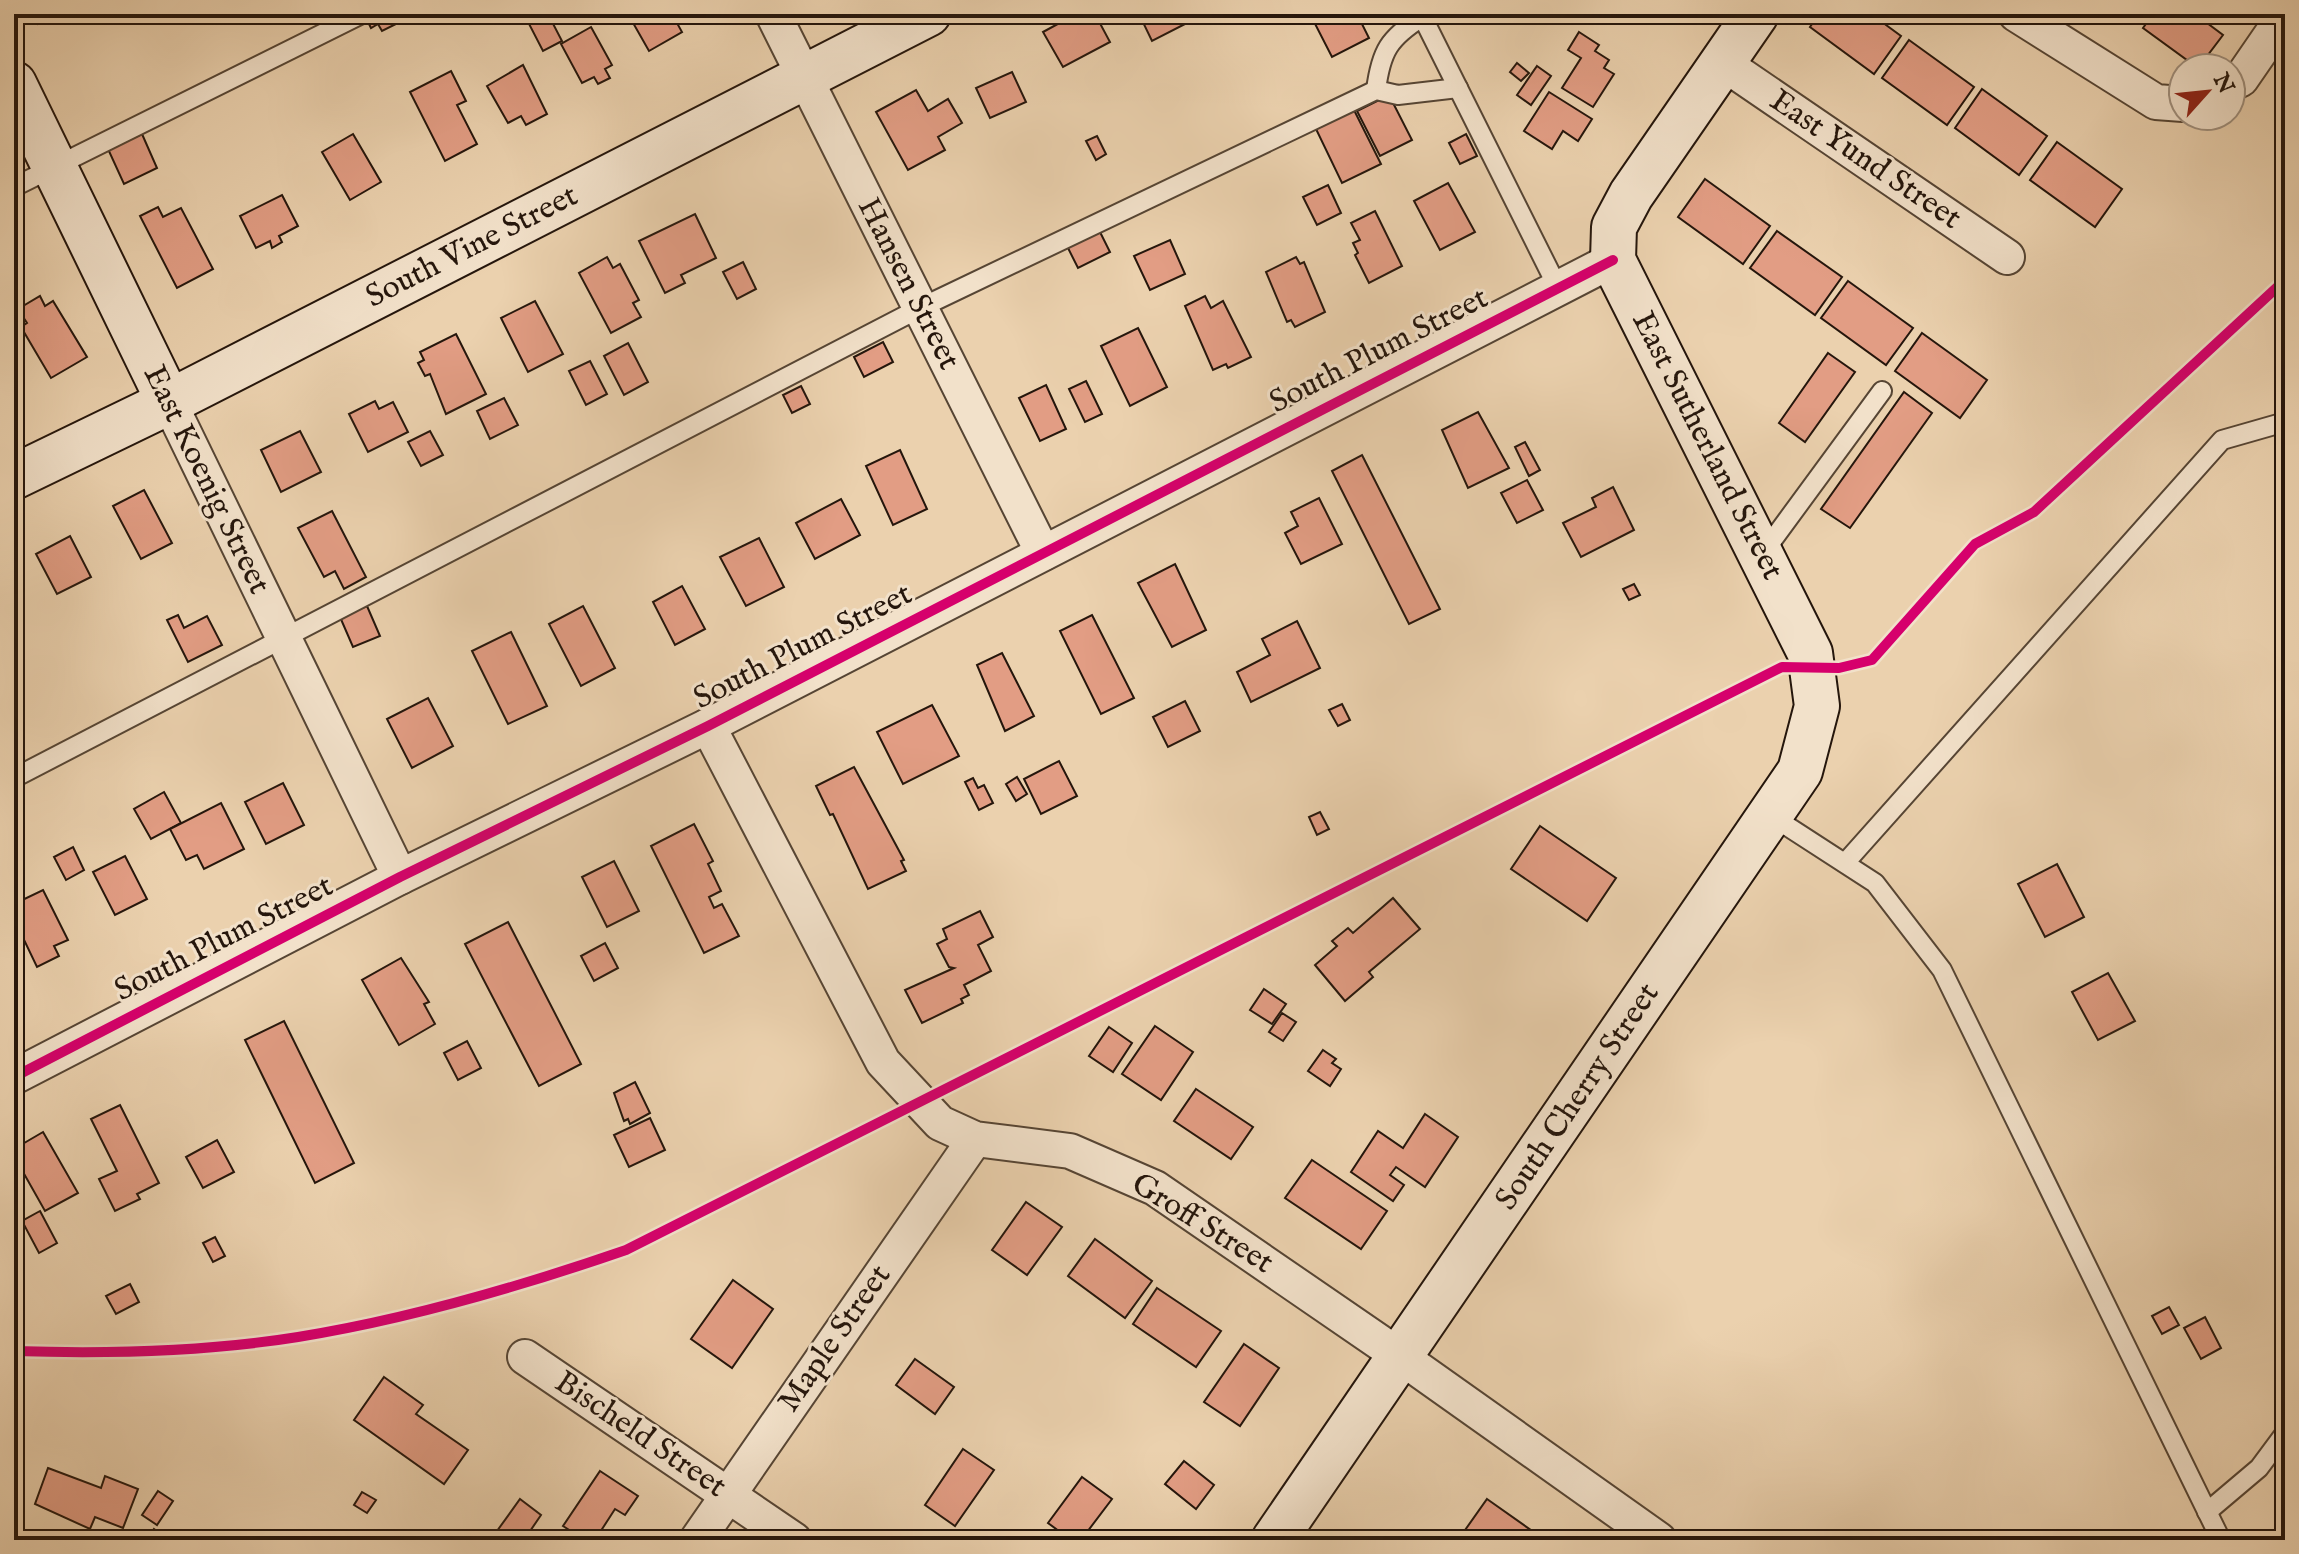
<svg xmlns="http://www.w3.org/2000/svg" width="2299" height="1554" viewBox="0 0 2299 1554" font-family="'IM FELL English',serif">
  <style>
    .building { fill: #e29d84; stroke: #25160c; stroke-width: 2 }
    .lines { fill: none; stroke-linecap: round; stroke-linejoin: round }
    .lane-casing { stroke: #564534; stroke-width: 22 }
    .street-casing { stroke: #564534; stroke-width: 38 }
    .secondary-casing { stroke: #25160c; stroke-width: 48 }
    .lane { stroke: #f2e1ca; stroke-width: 18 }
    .street { stroke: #f2e1ca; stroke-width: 34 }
    .secondary { stroke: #f2e1ca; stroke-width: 44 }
    .cycleway-casing { stroke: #f2e1ca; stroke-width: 15 }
    .cycleway { stroke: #d6006c; stroke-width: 10 }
    .labels { text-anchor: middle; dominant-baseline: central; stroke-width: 6; stroke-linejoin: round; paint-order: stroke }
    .street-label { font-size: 32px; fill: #25160c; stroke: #f2e1ca }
  </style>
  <rect width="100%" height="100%" fill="#ebd1ae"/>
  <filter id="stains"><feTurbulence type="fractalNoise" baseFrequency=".0025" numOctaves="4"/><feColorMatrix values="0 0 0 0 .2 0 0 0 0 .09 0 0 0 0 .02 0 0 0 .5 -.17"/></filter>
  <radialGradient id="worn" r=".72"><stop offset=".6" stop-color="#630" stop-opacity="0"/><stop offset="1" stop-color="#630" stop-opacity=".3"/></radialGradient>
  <g class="building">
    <polygon points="31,14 55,14 38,24"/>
    <polygon points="374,14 416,14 382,31 378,24 371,28 366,18"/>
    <polygon points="539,14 548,14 562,41 543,51 527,20"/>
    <polygon points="628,14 672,14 682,32 649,51"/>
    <polygon points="1076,14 1095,14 1110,42 1063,67 1043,32"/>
    <polygon points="1139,14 1183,14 1187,23 1152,41"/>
    <polygon points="1310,14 1357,14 1369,38 1332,57"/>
    <polygon points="1819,14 1871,14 1901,36 1874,74 1810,27"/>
    <polygon points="2153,14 2195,14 2223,35 2198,68 2143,28"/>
    <polygon points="591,27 612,65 605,69 610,78 598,84 594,77 582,83 561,44"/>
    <polygon points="1579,32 1599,45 1595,51 1609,60 1604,68 1614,74 1593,107 1562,88 1581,58 1568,50"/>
    <polygon points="1909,40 1974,87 1947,125 1882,78"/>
    <polygon points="1517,63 1529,73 1521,81 1510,72"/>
    <polygon points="523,65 547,114 526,125 521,116 508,123 487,86"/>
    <polygon points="1537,66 1551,76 1531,105 1517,95"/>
    <polygon points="451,71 466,101 457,105 477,144 445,161 410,92"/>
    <polygon points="1012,72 1026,102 990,118 976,88"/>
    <polygon points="1982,89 2047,136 2019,175 1955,128"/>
    <polygon points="916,90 928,111 948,99 962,123 938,137 945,150 908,170 876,112"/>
    <polygon points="1549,92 1592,119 1578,141 1563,131 1552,149 1524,131"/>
    <polygon points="1389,95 1412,140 1380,156 1357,111"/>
    <polygon points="1354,110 1381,164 1342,183 1316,129"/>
    <polygon points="142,134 157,168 124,184 108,149"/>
    <polygon points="353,134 381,182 350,200 322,152"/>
    <polygon points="1466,134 1477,156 1460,164 1449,143"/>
    <polygon points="1097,136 1106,154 1096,160 1086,141"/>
    <polygon points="2057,142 2122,189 2095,227 2030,180"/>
    <polygon points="1705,179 1770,226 1743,264 1678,217"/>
    <polygon points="1448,183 1475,232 1440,250 1414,201"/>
    <polygon points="1328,185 1341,213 1317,225 1303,197"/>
    <polygon points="282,195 298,226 279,236 282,242 272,248 270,241 256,248 240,216"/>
    <polygon points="158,207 163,217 181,208 213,269 177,288 140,216"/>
    <polygon points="1375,211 1402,266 1369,283 1355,255 1358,253 1353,243 1360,240 1351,223"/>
    <polygon points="695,214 716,258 681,275 685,283 665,293 639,241"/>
    <polygon points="1099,230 1110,252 1078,268 1067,246"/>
    <polygon points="1777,231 1842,277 1815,315 1750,268"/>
    <polygon points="1170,240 1185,274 1150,290 1134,256"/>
    <polygon points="607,257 613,268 620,264 639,300 633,303 641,317 611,333 579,273"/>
    <polygon points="1296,257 1300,264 1304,262 1325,312 1295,327 1291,320 1287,322 1266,272"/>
    <polygon points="743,262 756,289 737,299 723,272"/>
    <polygon points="1848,281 1913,328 1886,365 1821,318"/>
    <polygon points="40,296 45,306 53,301 87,357 51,378 21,327 27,323 18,309"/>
    <polygon points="1205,296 1211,308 1223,301 1251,357 1228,368 1226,364 1213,370 1185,306"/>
    <polygon points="535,301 563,354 528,372 501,318"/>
    <polygon points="1138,328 1167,387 1130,406 1101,346"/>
    <polygon points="1922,333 1987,380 1960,418 1895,371"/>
    <polygon points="456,334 486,394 446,414 430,374 425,376 418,363 424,360 420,352"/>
    <polygon points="883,342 893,362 864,377 854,357"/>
    <polygon points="628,343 648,382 624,395 604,356"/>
    <polygon points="1828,353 1855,372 1805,442 1779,423"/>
    <polygon points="590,361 607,394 586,405 569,371"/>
    <polygon points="1086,381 1102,414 1085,422 1069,389"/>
    <polygon points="1046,385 1066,429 1040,441 1019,398"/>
    <polygon points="801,386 810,404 792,413 783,395"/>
    <polygon points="1904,392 1932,413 1850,528 1821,509"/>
    <polygon points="504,398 518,425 490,439 477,411"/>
    <polygon points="375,401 379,409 393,402 408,432 368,452 349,414"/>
    <polygon points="1478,412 1509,468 1468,488 1442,430"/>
    <polygon points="300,431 321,472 281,492 261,450"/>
    <polygon points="430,431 443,455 421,466 408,442"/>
    <polygon points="1525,442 1540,470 1529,476 1515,447"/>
    <polygon points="900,450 927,509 893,525 866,466"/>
    <polygon points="1362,455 1440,609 1409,624 1332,471"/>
    <polygon points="1527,480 1543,510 1517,523 1501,493"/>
    <polygon points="1613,487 1634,530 1581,557 1563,523 1596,507 1592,498"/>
    <polygon points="144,490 172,543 141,559 113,506"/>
    <polygon points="1319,498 1342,544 1301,564 1285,533 1298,526 1291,512"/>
    <polygon points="841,499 860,535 815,559 796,523"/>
    <polygon points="332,511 366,577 344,589 335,571 324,577 298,528"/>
    <polygon points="70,536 91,577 57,594 36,554"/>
    <polygon points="759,538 784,587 746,606 720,557"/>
    <polygon points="1175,564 1206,630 1172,647 1138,583"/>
    <polygon points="1634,584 1640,595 1629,600 1623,589"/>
    <polygon points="682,586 705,629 675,645 653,602"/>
    <polygon points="367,606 380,636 353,647 340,617"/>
    <polygon points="583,606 615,668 581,686 549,624"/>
    <polygon points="178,615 184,628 207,616 222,645 188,662 167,620"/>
    <polygon points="1092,615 1134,698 1101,714 1060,631"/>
    <polygon points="1297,621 1320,668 1251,702 1237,672 1270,655 1262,639"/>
    <polygon points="511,632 547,706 508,724 472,651"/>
    <polygon points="1002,653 1034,716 1005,731 977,665"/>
    <polygon points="428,698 453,746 412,768 387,719"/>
    <polygon points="1185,701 1200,731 1168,747 1153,717"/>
    <polygon points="1342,704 1350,720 1338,726 1329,710"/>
    <polygon points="932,705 959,756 903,784 877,732"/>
    <polygon points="1059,761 1077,796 1041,814 1024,779"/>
    <polygon points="854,767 904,860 901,861 906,871 868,889 833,814 830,815 816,786"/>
    <polygon points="1017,777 1027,794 1016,801 1006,784"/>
    <polygon points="973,778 978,788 984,785 993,803 979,810 965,782"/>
    <polygon points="283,783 304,825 266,844 245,802"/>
    <polygon points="164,792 181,823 151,839 134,809"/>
    <polygon points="221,803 244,849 204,869 197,855 186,860 170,829"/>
    <polygon points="1320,812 1329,829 1317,835 1309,817"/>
    <polygon points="694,824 713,861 708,864 721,891 709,897 714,908 722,904 739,936 704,953 651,846"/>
    <polygon points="1540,826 1616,878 1587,921 1511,869"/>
    <polygon points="73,847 84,870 66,880 54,857"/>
    <polygon points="125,856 147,899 115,915 93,872"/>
    <polygon points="614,861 639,911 607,927 582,877"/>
    <polygon points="2057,864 2084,917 2045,937 2018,884"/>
    <polygon points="43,890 68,940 54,946 59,956 37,967 14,919 14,904"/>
    <polygon points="1393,898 1420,929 1369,972 1373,977 1345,1001 1315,965 1337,946 1332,941 1348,928 1353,933"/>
    <polygon points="980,911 993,937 978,945 991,971 964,985 969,995 961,999 963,1003 922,1023 905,990 954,968 949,967 937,944 947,939 943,929"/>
    <polygon points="508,922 581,1064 539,1086 465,944"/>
    <polygon points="605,943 618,968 594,981 581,956"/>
    <polygon points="401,958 429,1002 424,1004 435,1024 399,1045 362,980"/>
    <polygon points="2108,973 2135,1021 2098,1040 2072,992"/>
    <polygon points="1264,989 1286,1004 1272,1024 1250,1010"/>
    <polygon points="1282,1013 1296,1022 1283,1041 1269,1032"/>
    <polygon points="284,1021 354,1163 315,1183 245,1040"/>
    <polygon points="1155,1026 1193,1052 1161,1100 1122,1074"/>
    <polygon points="1109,1027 1132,1043 1113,1072 1089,1056"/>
    <polygon points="467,1041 481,1068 458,1080 444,1053"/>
    <polygon points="1323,1050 1336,1059 1332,1063 1341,1069 1330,1086 1308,1071"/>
    <polygon points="635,1082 650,1113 630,1124 628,1119 624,1121 614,1093"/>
    <polygon points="1196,1089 1253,1127 1231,1159 1174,1121"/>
    <polygon points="120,1105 159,1183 137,1194 140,1199 115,1211 99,1179 117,1171 91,1119"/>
    <polygon points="1425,1114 1458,1137 1425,1187 1396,1167 1390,1175 1404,1185 1393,1201 1351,1172 1378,1131 1403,1148"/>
    <polygon points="650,1118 665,1150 629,1167 614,1135"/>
    <polygon points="43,1132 78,1193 45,1211 14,1156 14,1149"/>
    <polygon points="217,1140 234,1172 203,1188 186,1157"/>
    <polygon points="1312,1160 1387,1211 1361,1249 1285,1198"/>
    <polygon points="1026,1202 1062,1227 1027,1275 992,1250"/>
    <polygon points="40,1211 57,1243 39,1253 22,1221"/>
    <polygon points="215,1237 225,1256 213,1262 203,1243"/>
    <polygon points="1095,1239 1152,1281 1125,1318 1068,1276"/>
    <polygon points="733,1280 773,1309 732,1368 691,1339"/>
    <polygon points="130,1284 139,1302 116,1314 106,1296"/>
    <polygon points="1157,1288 1221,1331 1196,1367 1133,1324"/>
    <polygon points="2169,1307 2179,1325 2162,1334 2152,1316"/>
    <polygon points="2205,1317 2221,1348 2201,1359 2184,1328"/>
    <polygon points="1244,1344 1279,1368 1240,1426 1204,1402"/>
    <polygon points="915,1359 954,1387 935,1414 896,1385"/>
    <polygon points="384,1377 423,1405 416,1414 468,1450 444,1484 354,1420"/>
    <polygon points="963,1449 994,1470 955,1526 925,1505"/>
    <polygon points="1184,1461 1214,1485 1196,1509 1165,1484"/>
    <polygon points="48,1468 101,1488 105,1476 138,1489 123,1528 95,1517 90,1529 35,1504"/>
    <polygon points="600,1471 638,1496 625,1515 615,1509 595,1540 585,1540 563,1526"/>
    <polygon points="1082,1477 1112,1499 1081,1540 1071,1540 1048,1523"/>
    <polygon points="158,1491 173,1501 157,1525 142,1515"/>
    <polygon points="362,1492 376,1500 367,1513 354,1505"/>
    <polygon points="520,1499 541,1515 524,1540 510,1540 497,1531"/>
    <polygon points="1487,1499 1545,1540 1458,1540"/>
    <polygon points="154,1529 170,1540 146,1540"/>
  </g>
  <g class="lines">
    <g class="lane-casing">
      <g id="lane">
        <polyline points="1421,14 1558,288"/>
        <path d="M1376 90C1381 51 1389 38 1422 17"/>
        <polyline points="14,187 362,14"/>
        <polyline points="1763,553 1882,391"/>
        <polyline points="14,778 920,308 1376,90 1398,95 1458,88"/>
        <polyline points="1770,815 1875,883 1942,970 2221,1540"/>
        <polyline points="1845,863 2222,440 2285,422"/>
        <polyline points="2207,1512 2259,1468 2285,1433"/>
      </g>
    </g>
    <g class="street-casing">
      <g id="street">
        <polyline points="773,14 1043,553"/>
        <polyline points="2016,14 2156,102 2183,104"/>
        <polyline points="1723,63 2007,257"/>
        <polyline points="2231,84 2241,79 2285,15"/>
        <polyline points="169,402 400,877"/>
        <polyline points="708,726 883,1062 940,1123 975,1139 1070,1151 1155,1188 1401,1357 1659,1540"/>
        <polyline points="14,1077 400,877 708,726 1613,260"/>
        <polyline points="525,1357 794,1540"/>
        <polyline points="697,1540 975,1139"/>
      </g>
    </g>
    <g class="secondary-casing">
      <g id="secondary">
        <polyline points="14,84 169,402"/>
        <polyline points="14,477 169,402 928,14"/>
        <polyline points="1274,1540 1800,771 1817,706 1810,653 1613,260 1614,227 1631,195 1756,14"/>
      </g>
    </g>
    <use href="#lane" class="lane"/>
    <use href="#street" class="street"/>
    <use href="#secondary" class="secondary"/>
    <g class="cycleway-casing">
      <g id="cycleway">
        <polyline points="14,1077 400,877 708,726 1613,260"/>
        <path d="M14 1351C108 1354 205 1352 298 1337 410 1319 519 1287 626 1250L1782 667 1839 668 1872 660 1975 544 2034 512 2285 280"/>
      </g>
    </g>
    <use href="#cycleway" class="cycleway"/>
  </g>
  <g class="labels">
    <g class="street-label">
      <text transform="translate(1865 160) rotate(34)">East Yund Street</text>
      <text transform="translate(472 247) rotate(-27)">South Vine Street</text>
      <text transform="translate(908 284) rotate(63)">Hansen Street</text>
      <text transform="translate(1379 351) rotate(-27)">South Plum Street</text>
      <text transform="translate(1707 446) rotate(63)">East Sutherland Street</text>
      <text transform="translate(206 480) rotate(64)">East Koenig Street</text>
      <text transform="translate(803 647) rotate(-27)">South Plum Street</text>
      <text transform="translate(224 939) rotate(-27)">South Plum Street</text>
      <text transform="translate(1578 1097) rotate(-56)">South Cherry Street</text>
      <text transform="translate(1202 1224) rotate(32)">Groff Street</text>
      <text transform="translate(835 1339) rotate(-55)">Maple Street</text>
      <text transform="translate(640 1435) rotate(34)">Bischeld Street</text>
    </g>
  </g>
  <rect width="2299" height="1554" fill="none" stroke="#ebd1ae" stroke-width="48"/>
  <rect x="16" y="16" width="2267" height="1522" fill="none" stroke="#25160c" stroke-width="4"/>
  <rect x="24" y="24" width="2251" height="1506" fill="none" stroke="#25160c" stroke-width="2"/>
  <g transform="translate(2207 92) rotate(63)"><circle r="38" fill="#f2e1ca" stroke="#a0907e" stroke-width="2"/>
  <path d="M0-6L14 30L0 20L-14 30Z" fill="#8f2418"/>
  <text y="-12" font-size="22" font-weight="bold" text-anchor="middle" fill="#25160c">N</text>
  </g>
  <rect width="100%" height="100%" filter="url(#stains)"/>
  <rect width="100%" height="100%" fill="url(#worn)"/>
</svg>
